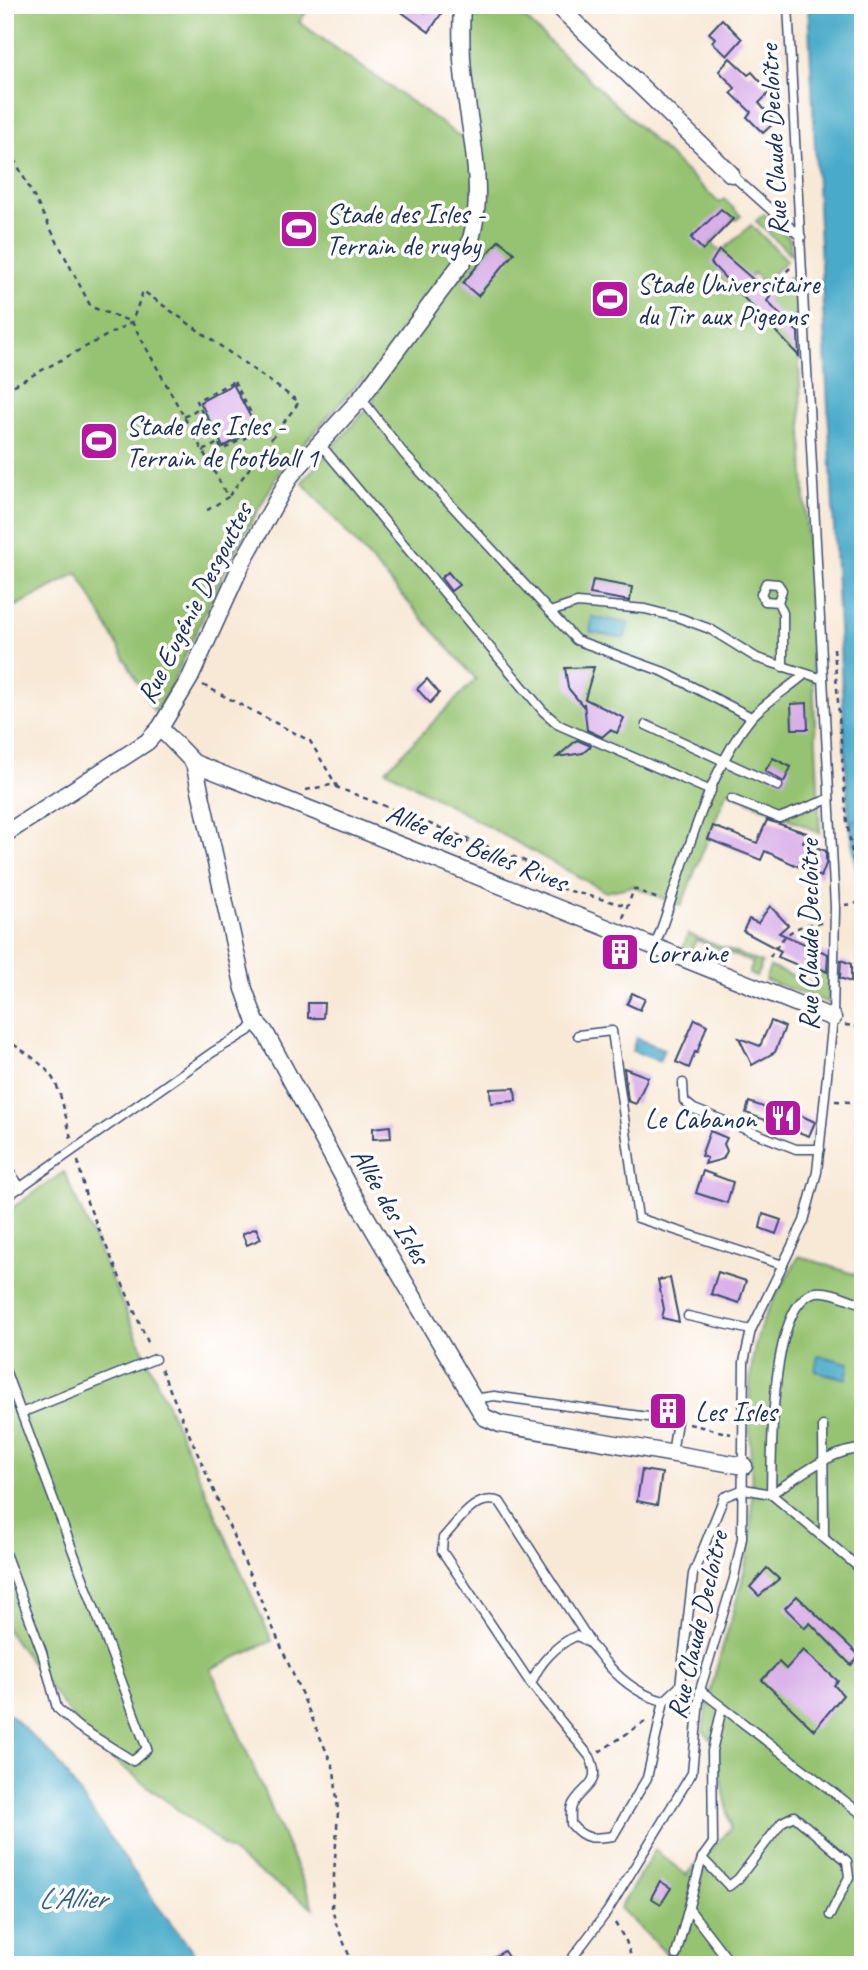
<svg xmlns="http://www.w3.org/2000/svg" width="868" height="1970" viewBox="0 0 868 1970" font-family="Caveat,sans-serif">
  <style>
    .green { fill: #96c371; stroke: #587968; stroke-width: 2 }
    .water { fill: #4aabc9; stroke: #326d94; stroke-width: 2 }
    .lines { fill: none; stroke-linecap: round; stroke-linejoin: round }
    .ferry { stroke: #2e6189; stroke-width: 2; stroke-dasharray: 9 7; stroke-linecap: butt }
    .building { fill: #d9afe9 }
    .service-casing { stroke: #3c4b70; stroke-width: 11 }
    .minor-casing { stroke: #3c4b70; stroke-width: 19 }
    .path { stroke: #3c4b70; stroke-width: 2.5; stroke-dasharray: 5 5; stroke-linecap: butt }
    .service { stroke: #fff; stroke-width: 8 }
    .minor { stroke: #fff; stroke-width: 16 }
    .labels { text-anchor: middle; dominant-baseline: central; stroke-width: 7; stroke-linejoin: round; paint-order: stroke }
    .street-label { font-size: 28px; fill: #1b2f5e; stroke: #fff }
    .poi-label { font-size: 28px; fill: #1b2f5e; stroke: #fff; text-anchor: start }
    .water-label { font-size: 30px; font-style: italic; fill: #2e6189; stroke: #fff }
  </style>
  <rect width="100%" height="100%" fill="#fff"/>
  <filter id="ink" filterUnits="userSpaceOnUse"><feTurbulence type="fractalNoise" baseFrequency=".0143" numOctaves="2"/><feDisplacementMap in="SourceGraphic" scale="14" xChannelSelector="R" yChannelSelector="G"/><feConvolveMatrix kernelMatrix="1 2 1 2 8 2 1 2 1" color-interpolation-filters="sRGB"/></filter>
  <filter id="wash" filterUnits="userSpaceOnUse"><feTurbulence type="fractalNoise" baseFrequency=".00686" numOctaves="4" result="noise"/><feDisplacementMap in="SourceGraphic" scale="28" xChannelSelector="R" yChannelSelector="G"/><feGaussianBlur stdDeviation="1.57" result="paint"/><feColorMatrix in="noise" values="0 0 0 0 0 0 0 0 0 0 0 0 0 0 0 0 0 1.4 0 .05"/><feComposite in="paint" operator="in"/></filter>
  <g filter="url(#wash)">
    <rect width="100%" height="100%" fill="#f8e9d7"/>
    <g class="green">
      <polygon points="5,5 312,5 299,22 462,138 480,135 471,61 473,5 511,5 719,203 724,199 741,216 736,220 734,218 711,242 721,252 751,225 787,260 763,283 754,273 747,280 756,282 769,296 789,277 797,277 799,318 791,325 796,331 798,341 820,833 727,791 681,906 633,886 606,892 386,770 476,679 302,482 375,400 363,378 281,469 230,560 167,694 154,712 78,573 5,612"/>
      <polygon points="764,214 790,239 791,255 756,221"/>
      <polygon points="688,934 762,963 756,977 749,974 753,963 696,940 691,951 683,948"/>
      <polygon points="770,967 813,984 821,969 828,971 829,1003 765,980"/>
      <polygon points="64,1172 272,1641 211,1669 314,1908 255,1870 91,1742 5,1628 5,1213"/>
      <path d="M799 1256 863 1277V1965H678L620 1908 655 1850 686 1875 731 1828 714 1743 703 1731C711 1667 740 1608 749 1545 759 1475 738 1399 759 1332 767 1306 786 1280 799 1256Z"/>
    </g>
    <g class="water">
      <polygon points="808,5 863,5 863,915 848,810"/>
      <polygon points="592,617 628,623 625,638 590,632"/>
      <polygon points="636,1038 664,1049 659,1061 632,1051"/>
      <polygon points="818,1355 849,1363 846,1379 815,1371"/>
      <polygon points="5,1710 55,1758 156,1904 204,1965 5,1965"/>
    </g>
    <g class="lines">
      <polyline class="ferry" points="850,822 863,818"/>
    </g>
    <g id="blocks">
      <g class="building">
        <polygon points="392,5 415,5 425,12 429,5 447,5 429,32"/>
        <polygon points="722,19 742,39 727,56 712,42 715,38 709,33"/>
        <polygon points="730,58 748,75 752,72 770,92 759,103 775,122 763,133 747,117 751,112 731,93 735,88 719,71"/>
        <polygon points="721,209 733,219 703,250 691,238"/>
        <polygon points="499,240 514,253 478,296 463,283"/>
        <polygon points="719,250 756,282 770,297 767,301 782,317 785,315 793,323 791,326 798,332 799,356 711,263"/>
        <polygon points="233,384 257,429 223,447 200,402"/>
        <polygon points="448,572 459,585 451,591 441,578"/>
        <polygon points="593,580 632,587 630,601 590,594"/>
        <polygon points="594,667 585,699 624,718 617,733 610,730 602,737 587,730 584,703 583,706 568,688 565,668"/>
        <polygon points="427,679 439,693 430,703 417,689"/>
        <polygon points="807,703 808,729 792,729 791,704"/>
        <polygon points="577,740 591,746 583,753 557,757"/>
        <polygon points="773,758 791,767 784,782 765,771"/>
        <polygon points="767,820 807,833 803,842 826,851 826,864 821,877 765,851 761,860 708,839 713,826 757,843"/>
        <polygon points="770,906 788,925 779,933 828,954 827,972 821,969 819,974 778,957 781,951 743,931 749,919 758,923"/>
        <polygon points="841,960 851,964 851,982 840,978"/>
        <polygon points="632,993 645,999 640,1010 627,1004"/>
        <polygon points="308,1003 324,1003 323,1018 308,1018"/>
        <polygon points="695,1019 707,1025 697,1053 695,1052 689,1068 676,1062"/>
        <polygon points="771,1021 785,1027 775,1052 752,1065 739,1038 760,1046"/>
        <polygon points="624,1068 648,1077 636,1104 628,1101"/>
        <polygon points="515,1088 516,1101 491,1103 490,1089"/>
        <polygon points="749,1102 775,1111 798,1114 815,1122 809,1136 746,1113"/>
        <polygon points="390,1126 391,1138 373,1139 373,1128"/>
        <polygon points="710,1131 727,1138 724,1144 727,1151 723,1159 705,1164 707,1158 701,1156"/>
        <polygon points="703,1171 733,1182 727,1203 696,1193"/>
        <polygon points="763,1214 781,1220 776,1234 760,1228"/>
        <polygon points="256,1228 261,1239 247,1245 242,1234"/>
        <polygon points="718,1272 746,1281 739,1303 711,1294"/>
        <polygon points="670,1278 679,1322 662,1318 664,1309 658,1280"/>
        <polygon points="642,1470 662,1473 657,1505 637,1501"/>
        <polygon points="767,1568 779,1579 759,1596 750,1587"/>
        <polygon points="797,1596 860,1656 851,1665 810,1623 805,1628 785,1608"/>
        <polygon points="803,1650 838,1681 834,1685 843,1695 814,1730 762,1680 779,1662 786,1669"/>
        <polygon points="660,1881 671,1888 661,1904 651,1898"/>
        <polygon points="504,1951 513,1965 481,1965"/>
      </g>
    </g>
  </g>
  <g filter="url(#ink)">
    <use href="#blocks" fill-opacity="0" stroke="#3c4b70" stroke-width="2"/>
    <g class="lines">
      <g class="service-casing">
        <g id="service">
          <polyline points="731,174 801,237"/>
          <polyline points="361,398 404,454 550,612 577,603 645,609 680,618 710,629 757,658 823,679"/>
          <polyline points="320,444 543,711 559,725 711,791"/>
          <polyline points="778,602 765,601 761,594 766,583 778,584 782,590 778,602 783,613 783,667"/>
          <polyline points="550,612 576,640 664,672 751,717"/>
          <polyline points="646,725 778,786"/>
          <polyline points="731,799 779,818 829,799"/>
          <path d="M655 946C681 878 705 774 751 718 763 704 789 688 805 674"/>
          <polyline points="578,1035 612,1031 638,1218 783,1265"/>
          <polyline points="683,1083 684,1101 694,1109 796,1149 820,1149"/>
          <polyline points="5,1165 21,1188"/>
          <polyline points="5,1198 213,1052 248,1031 256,1022"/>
          <polyline points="688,1316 751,1330"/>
          <polyline points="5,1370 147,1749 133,1761 77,1726 57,1708 42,1652 5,1553"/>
          <polyline points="473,1399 494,1396 677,1421 672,1454"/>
          <polyline points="21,1413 155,1359"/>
          <polyline points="823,1426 824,1536"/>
          <path d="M771 1494C772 1456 769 1301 816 1292 831 1290 849 1300 863 1304"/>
          <path d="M771 1494C797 1478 831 1449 863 1449"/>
          <path d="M531 1684 442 1551 443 1538C458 1522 475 1493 500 1502L589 1640"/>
          <polyline points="700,1690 863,1815"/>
          <path d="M664 1701 647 1778 613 1836C593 1839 584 1840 571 1824 571 1819 570 1811 572 1806 582 1785 603 1786 590 1757L531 1684C539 1663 556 1645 576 1636 593 1641 596 1653 608 1665 623 1682 643 1696 664 1701L680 1686 693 1574 724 1497 744 1489 771 1494 863 1571"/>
          <polyline points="722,1708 712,1751 713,1843 702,1858 729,1886 738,1879 782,1822 794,1816 847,1861 849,1877 830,1915"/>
          <polyline points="689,1909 732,1965"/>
          <polyline points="676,1955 702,1858"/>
          <polyline points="567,1965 607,1912 692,1773 700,1690 734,1578 742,1538 744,1362 751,1330 804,1221 817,1172 833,1018 835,907 788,5"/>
        </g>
      </g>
      <g class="minor-casing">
        <g id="minor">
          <polyline points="557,5 731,174"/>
          <polyline points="160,728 194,763 204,767 833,1018"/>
          <polyline points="194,763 244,989 256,1022 265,1032 348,1186 484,1417 500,1424 744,1466"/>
          <path d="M5 834 147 742 160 728 190 678 243 561 291 475 361 398 463 261C493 196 466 127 462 59 461 41 461 23 462 5"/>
        </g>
      </g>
      <g class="path">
        <polyline points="5,141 91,307 132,322 228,497 206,511"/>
        <polyline points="765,292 790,268"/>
        <polygon points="234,381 260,430 222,450 196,401"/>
        <polyline points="5,390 132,322 143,291 299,402 228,497"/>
        <polyline points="184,417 199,408"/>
        <polyline points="203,451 218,443"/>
        <polyline points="834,648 847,822 863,919"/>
        <polyline points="203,685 310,741 338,788"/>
        <polyline points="306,790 331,785 527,862 547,885 628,906"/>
        <polyline points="445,847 473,841"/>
        <polyline points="845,905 858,903"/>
        <polyline points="623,918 634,889 658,899"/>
        <path d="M770 957C784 933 797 923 825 923"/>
        <polyline points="863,1022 863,1037"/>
        <polyline points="845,1025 863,1027"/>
        <path d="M5 1039C60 1074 56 1077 71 1138"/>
        <polyline points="835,1101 863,1103"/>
        <polyline points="78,1161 87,1202 150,1347"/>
        <polyline points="161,1369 334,1769 338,1811 332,1907 335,1921 353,1965"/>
        <polyline points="689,1424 731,1434"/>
        <polyline points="599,1752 649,1719"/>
        <polyline points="615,1923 626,1941 634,1965"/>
      </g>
      <use href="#service" class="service"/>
      <use href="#minor" class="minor"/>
    </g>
  </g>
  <defs>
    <g id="stadium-square" transform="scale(2.0125)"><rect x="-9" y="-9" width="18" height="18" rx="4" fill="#b5179e" stroke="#fff"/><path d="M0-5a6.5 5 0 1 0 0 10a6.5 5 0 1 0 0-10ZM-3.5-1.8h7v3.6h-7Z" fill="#fff"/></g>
    <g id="building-square" transform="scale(2.0125)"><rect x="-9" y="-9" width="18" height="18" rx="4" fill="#b5179e" stroke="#fff"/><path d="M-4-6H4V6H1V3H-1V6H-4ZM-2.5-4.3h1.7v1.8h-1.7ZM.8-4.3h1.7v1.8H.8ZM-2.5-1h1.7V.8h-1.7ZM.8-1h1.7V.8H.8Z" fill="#fff"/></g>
    <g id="restaurant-square" transform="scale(2.0125)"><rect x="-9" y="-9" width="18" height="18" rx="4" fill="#b5179e" stroke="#fff"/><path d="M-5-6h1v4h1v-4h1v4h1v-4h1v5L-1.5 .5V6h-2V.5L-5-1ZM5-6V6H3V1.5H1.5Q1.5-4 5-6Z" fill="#fff"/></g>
  </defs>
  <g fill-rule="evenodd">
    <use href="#stadium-square" x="299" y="229"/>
    <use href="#stadium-square" x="610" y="299"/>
    <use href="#stadium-square" x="99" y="441"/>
    <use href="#building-square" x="620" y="952"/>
    <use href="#restaurant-square" x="783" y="1118"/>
    <use href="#building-square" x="668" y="1411"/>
  </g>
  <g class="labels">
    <g class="street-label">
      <text transform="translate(773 140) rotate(-93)">Rue Claude Decloître</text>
      <text transform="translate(194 603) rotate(-63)">Rue Eugénie Desgouttes</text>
      <text transform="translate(477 847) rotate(22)">Allée des Belles Rives</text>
      <text transform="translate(808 935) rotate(-90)">Rue Claude Decloître</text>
      <text transform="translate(391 1206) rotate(60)">Allée des Isles</text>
      <text transform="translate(697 1625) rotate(-77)">Rue Claude Decloître</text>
    </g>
    <g class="poi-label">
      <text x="326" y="213">Stade des Isles -<tspan x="326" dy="32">Terrain de rugby</tspan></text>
      <text x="637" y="283">Stade Universitaire<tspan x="637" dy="32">du Tir aux Pigeons</tspan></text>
      <text x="126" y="425">Stade des Isles -<tspan x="126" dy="32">Terrain de football 1</tspan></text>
      <text x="647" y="952">Lorraine</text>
      <text x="756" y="1118" text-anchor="end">Le Cabanon</text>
      <text x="695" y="1411">Les Isles</text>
    </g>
    <g class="water-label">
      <text x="72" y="1898">L'Allier</text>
    </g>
  </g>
  <rect width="868" height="1970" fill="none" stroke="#fff" stroke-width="28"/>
</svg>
